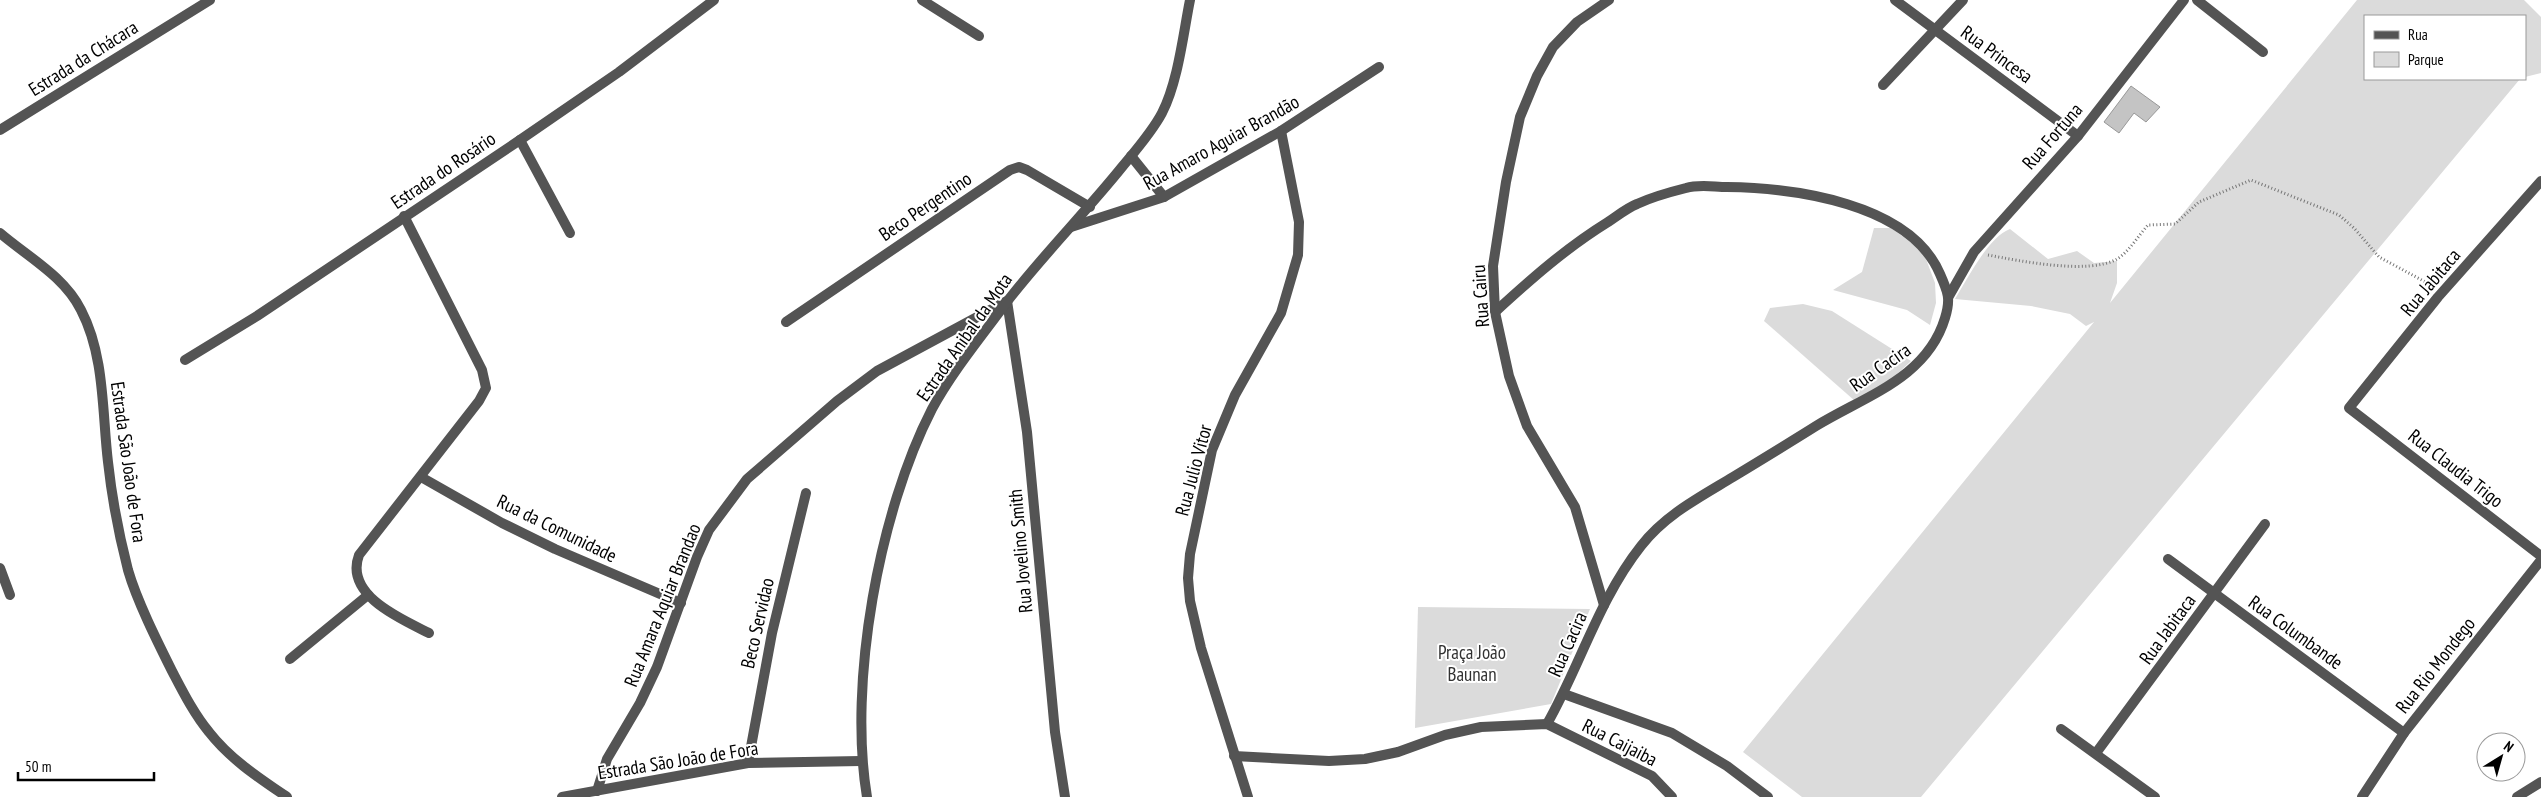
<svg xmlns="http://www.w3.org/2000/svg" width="2541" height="797" viewBox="0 0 2541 797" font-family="'PT Sans Narrow',sans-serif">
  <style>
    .green { fill: #dbdbdb }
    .building { fill: #c4c4c4; stroke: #989898 }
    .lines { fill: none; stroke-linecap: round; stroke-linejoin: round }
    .path { stroke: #767676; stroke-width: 3; stroke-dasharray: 1 2.5; stroke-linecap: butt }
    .minor { stroke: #545454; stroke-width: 10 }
    .tertiary { stroke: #545454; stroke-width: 10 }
    .labels { text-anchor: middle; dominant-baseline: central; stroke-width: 4; stroke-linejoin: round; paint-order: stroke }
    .street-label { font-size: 19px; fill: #000; stroke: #fff }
    .park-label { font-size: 19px; fill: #323232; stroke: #fff }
  </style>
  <rect width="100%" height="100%" fill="#fff"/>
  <g class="green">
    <path d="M2357 0H2524L2541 17V73L2525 77V16H2365V79H2520L1921 797H1802L1743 752 2094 322 2086 326 2070 314 2031 306 1955 299C1967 280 1988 237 2010 229L2048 259 2077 251 2094 263 2117 261V283L2110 303Z"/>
    <polygon points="1874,228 1891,228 1923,251 1935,283 1936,303 1930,325 1907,310 1833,290 1862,272"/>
    <polygon points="1803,304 1832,311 1911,361 1894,377 1855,401 1764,321 1770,308"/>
    <polygon points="1418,607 1590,609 1551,704 1415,728"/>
  </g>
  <polygon class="building" points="2131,86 2160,107 2146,122 2134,113 2119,133 2104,122"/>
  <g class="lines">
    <path class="path" d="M1988 255C2020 261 2089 275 2117 259 2128 253 2139 235 2148 225L2175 224 2199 202 2251 180 2339 215 2354 228 2379 257 2431 285"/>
    <g class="minor">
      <polyline points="922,0 979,36"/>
      <polyline points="1895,0 2078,136"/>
      <polyline points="2197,0 2263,52"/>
      <polyline points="1883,85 1963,0"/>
      <polyline points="0,130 210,0"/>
      <polyline points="520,140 570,233"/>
      <polyline points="1131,156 1164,197"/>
      <polyline points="2541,181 2438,297 2349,408 2541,556"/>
      <path d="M404 216 482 370 486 388 479 401 359 555C344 595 401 619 429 633"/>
      <polyline points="1071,227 1164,197 1281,131 1379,67"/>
      <path d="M0 233C28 257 64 276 81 310 105 356 102 412 108 462 112 499 119 535 128 570 137 601 157 641 172 671 183 692 194 714 209 732 230 759 259 778 287 797"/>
      <polyline points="1949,296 1974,252 2078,136 2184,0"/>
      <path d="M1495 312C1531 279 1566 248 1608 222 1617 216 1627 208 1637 204 1652 197 1670 192 1686 188 1699 184 1714 187 1727 187 1794 188 1910 203 1940 274 1948 292 1951 299 1945 318 1927 378 1865 396 1816 426 1789 443 1761 460 1733 477 1700 497 1665 515 1641 546 1599 599 1580 666 1547 724"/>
      <polyline points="786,322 1010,170 1019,167 1027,170 1090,207"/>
      <polyline points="185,360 257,316 520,140 619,72 714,0"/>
      <polyline points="421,477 502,523 555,549 681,603"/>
      <polyline points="2168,559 2404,733"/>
      <polyline points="0,568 10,595"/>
      <polyline points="1604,605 1575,507 1527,426 1509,376 1495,312 1493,266 1506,182 1520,117 1537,76 1553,47 1577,22 1609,0"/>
      <polyline points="290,659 368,595"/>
      <polyline points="1564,694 1672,733 1727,766 1768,797"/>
      <polyline points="2061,729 2155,797"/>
      <polyline points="2096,753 2265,524"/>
      <polyline points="1234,756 1329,761 1365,759 1398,752 1445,735 1481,727 1547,724 1652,776 1672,797"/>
      <polyline points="748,763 772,633 806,493"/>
      <polyline points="597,791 607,759 640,703 657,667 697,557 709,530 747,479 837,401 877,371 1007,301 1027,432 1055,732 1065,797"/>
      <polyline points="562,797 748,763 861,761"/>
      <polyline points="1248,797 1201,648 1190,601 1188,578 1190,554 1212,450 1235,395 1281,313 1298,255 1299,222 1281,131"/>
      <polyline points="2362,797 2404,733 2541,560"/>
      <polyline points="2517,797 2541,782"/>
    </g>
    <path class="tertiary" d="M867 797C848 683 879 512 932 409 952 372 981 337 1006 303 1042 256 1085 213 1122 167 1136 150 1152 132 1162 113 1178 82 1183 35 1190 0"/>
  </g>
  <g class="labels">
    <g class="street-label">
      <text transform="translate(1997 54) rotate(36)">Rua Princesa</text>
      <text transform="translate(83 58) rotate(-32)">Estrada da Chácara</text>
      <text transform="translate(2052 136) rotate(-49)">Rua Fortuna</text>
      <text transform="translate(1221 142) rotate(-29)">Rua Amaro Aguiar Brandão</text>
      <text transform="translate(443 170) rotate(-34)">Estrada do Rosário</text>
      <text transform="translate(925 206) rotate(-34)">Beco Pergentino</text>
      <text transform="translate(2430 282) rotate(-50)">Rua Jabitaca</text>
      <text transform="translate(1480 296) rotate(-94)">Rua Cairu</text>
      <text transform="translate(964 337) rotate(-55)">Estrada Anibal da Mota</text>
      <text transform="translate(1880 367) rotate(-35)">Rua Cacira</text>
      <text transform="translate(129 462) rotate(82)">Estrada São João de Fora</text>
      <text transform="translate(2456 468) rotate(38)">Rua Claudia Trigo</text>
      <text transform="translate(1193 470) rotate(-75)">Rua Julio Vitor</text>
      <text transform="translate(557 528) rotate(26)">Rua da Comunidade</text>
      <text transform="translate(1020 551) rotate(-95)">Rua Jovelino Smith</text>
      <text transform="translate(662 605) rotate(-68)">Rua Amara Aquiar Brandao</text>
      <text transform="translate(757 623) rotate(-77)">Beco Servidao</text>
      <text transform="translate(2167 629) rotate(-54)">Rua Jabitaca</text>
      <text transform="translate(2296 632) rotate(36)">Rua Columbande</text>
      <text transform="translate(1567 644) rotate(-66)">Rua Cacira</text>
      <text transform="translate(2435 665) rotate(-52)">Rua Rio Mondego</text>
      <text transform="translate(1620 742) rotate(27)">Rua Caijaiba</text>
      <text transform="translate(678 760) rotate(-9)">Estrada São João de Fora</text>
    </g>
    <g class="park-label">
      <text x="1472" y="652">Praça João<tspan x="1472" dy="22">Baunan</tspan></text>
    </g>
  </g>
  <rect x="2364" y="15" width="162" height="65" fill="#ffffff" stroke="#999999"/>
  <rect x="2374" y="31" width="25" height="8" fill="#545454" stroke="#999999"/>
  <text x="2408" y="40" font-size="15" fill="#000000">Rua</text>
  <rect x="2374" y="52" width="25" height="15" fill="#dbdbdb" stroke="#999999"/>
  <text x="2408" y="65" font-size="15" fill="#000000">Parque</text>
  <g transform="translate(2501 757) rotate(37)"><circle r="24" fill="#ffffff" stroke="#999999"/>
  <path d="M0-4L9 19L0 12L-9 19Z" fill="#000000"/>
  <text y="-8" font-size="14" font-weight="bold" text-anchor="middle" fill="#000000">N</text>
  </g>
  <path d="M18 772v8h136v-8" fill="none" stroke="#000000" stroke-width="2.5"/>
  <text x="25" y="772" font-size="15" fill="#000000" stroke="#ffffff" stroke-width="4" paint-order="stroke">50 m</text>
</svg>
